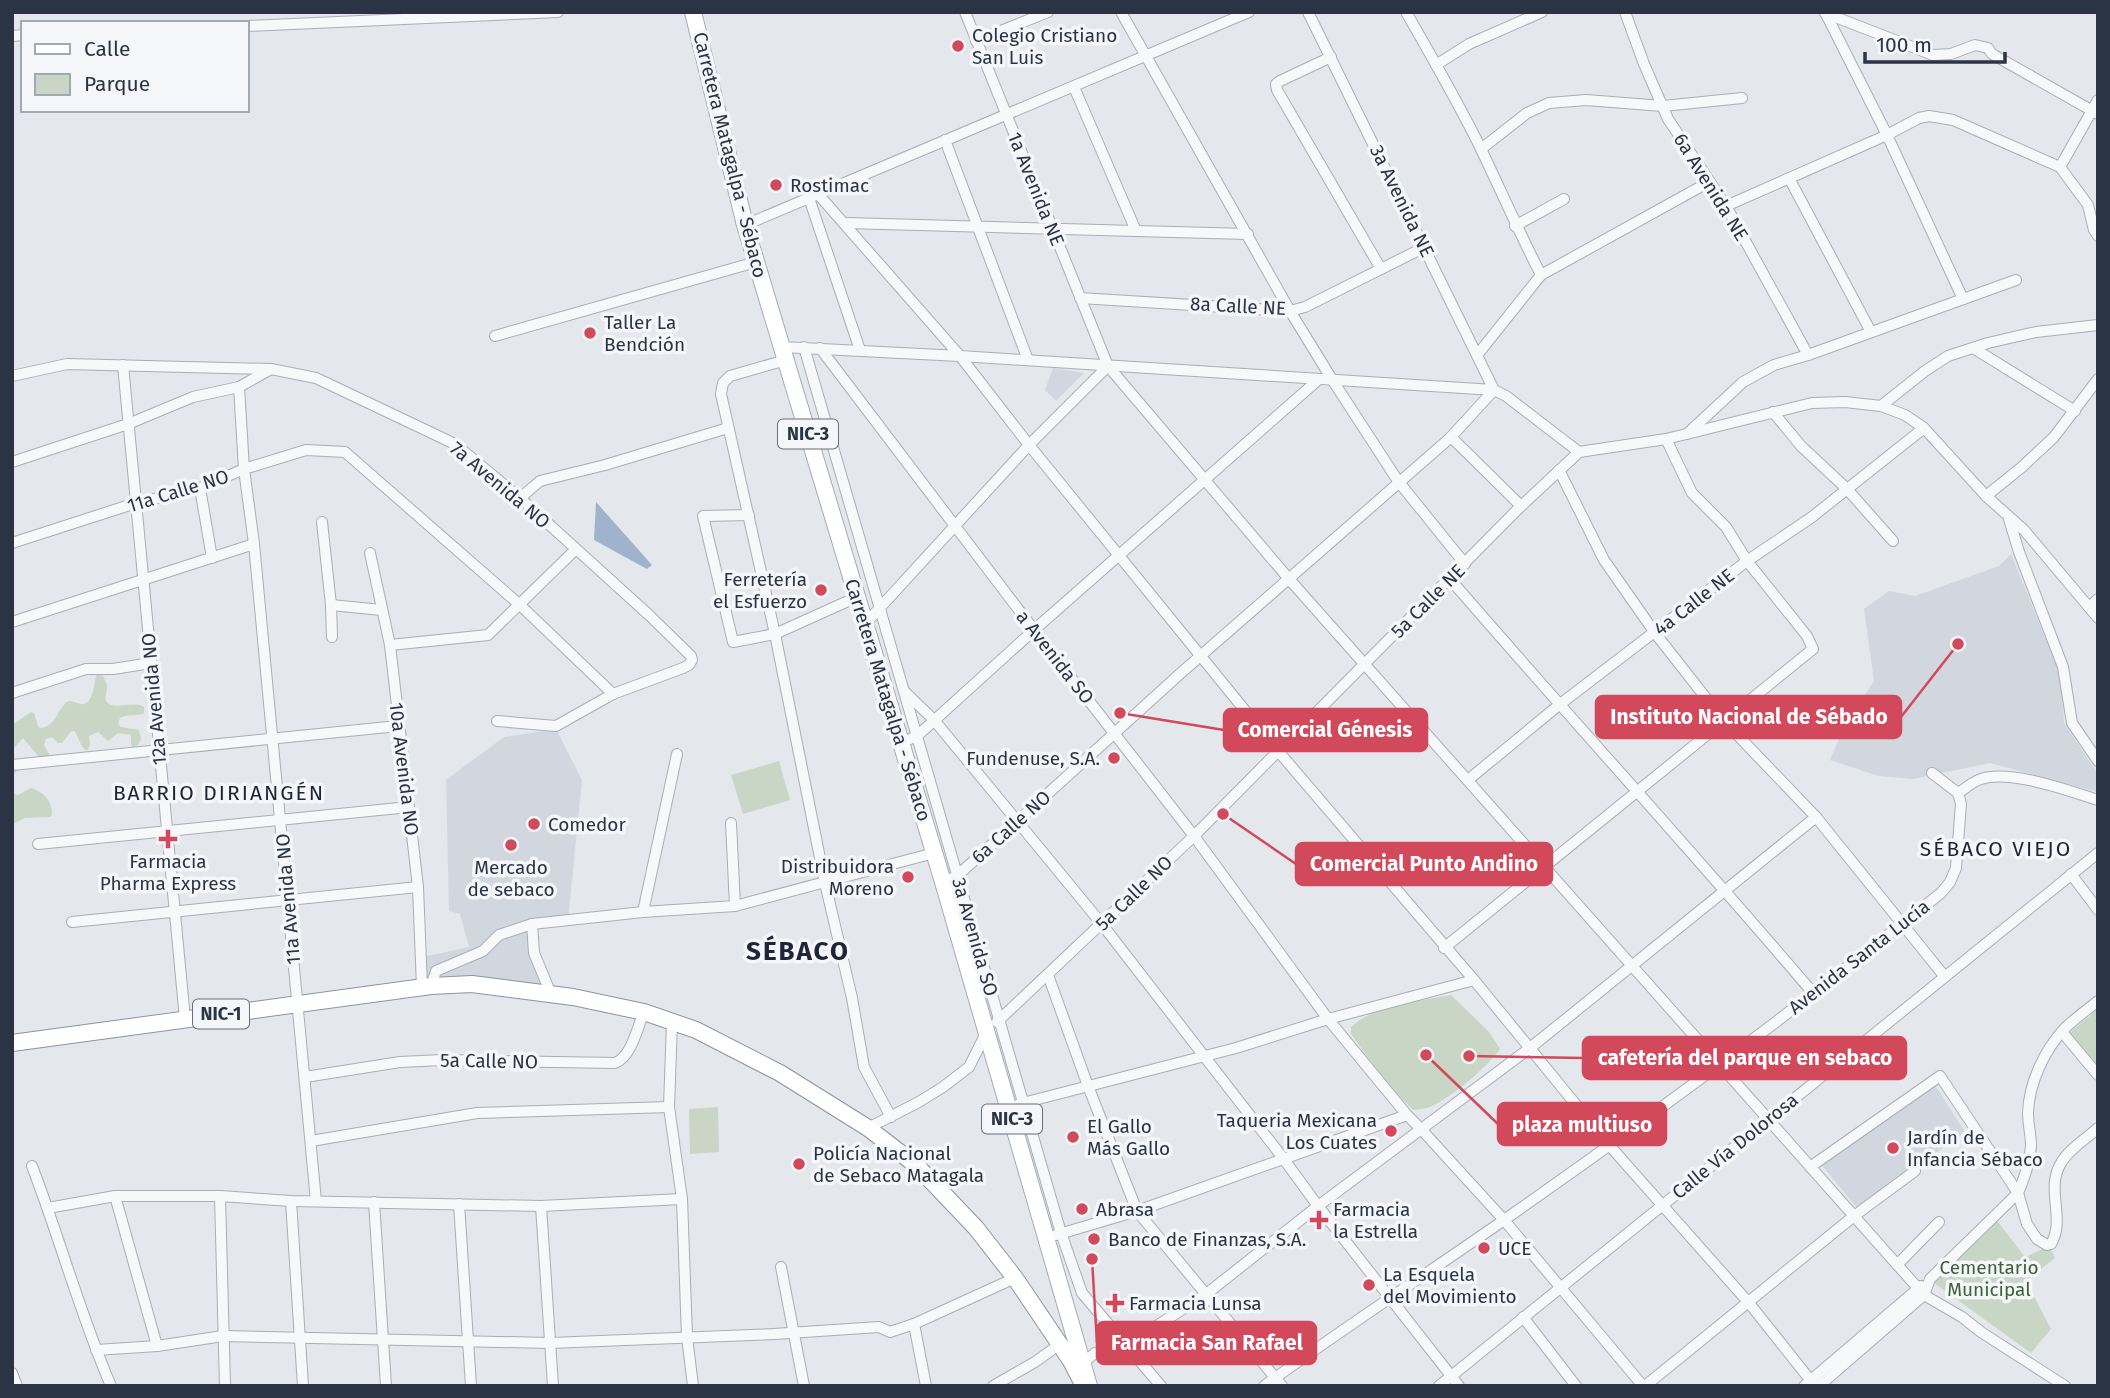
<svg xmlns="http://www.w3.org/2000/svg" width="2110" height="1398" viewBox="0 0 2110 1398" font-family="'Fira Sans',sans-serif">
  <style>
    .built { fill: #d2d6de }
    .green { fill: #c9d6c5 }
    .water { fill: #9fb4cc }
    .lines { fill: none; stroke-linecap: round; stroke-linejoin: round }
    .minor-casing { stroke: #a9aeb7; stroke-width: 12 }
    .primary-casing { stroke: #a3abb8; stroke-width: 18 }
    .trunk-casing { stroke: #8b94a3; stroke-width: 18 }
    .minor { stroke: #f7f8fa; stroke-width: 10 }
    .primary { stroke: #fff; stroke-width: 16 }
    .trunk { stroke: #fff; stroke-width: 16 }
    .poi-dot { fill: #d1495b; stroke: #f4f6f9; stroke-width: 2.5 }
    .labels { text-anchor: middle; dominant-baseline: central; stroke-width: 7; stroke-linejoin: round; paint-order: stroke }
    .shield { fill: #f4f6f9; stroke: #676e7b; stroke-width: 2 }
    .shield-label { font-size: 18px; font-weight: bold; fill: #2b3445 }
    .poi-label { font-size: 19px; fill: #2b3445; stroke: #f4f6f9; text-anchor: start }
    .street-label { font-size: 19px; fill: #2b3445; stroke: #f4f6f9 }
    .park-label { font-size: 19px; fill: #3f6138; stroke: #f4f6f9 }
    .neighbourhood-label { font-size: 21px; letter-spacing: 2px; fill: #1d2536; stroke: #f4f6f9 }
    .district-label { font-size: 26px; font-weight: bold; letter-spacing: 2px; fill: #1d2536; stroke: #f4f6f9 }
    .leader { fill: none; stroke: #d1495b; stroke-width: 2.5 }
    .callout-dot { fill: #d1495b; stroke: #f4f6f9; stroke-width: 2.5 }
    .callout { fill: #d1495b; stroke: #d1495b; stroke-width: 2.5 }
    .callout-label { font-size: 21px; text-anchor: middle; font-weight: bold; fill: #fff }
  </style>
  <rect width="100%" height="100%" fill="#e4e7ec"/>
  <g class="built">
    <polygon points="1053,368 1084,373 1056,401 1045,390"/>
    <polygon points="2011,554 2062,679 2064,723 2098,774 2098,792 1990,763 1913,779 1879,776 1830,760 1844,727 1874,681 1864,609 1889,591 1915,596 1999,566"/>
    <polygon points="556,729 582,780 568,921 530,920 548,987 426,982 423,957 469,947 460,914 449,911 446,780 504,737"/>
    <polygon points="1935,1085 1965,1132 1858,1209 1821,1164"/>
  </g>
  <g class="green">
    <path d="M97 674 103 676C104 679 107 683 107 686 108 691 103 698 107 702 114 711 135 700 144 707V713C136 717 128 713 120 718L118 724 121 727 139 730 141 739 138 745 133 747 131 745V735L118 733 108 741 98 732 89 736 90 745 87 751C79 746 80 738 74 731H71L62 743H58L52 737 46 739 44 745 50 756 45 759 39 757 23 738 13 749 17 771 12 776V725L31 712 34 713 38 726 40 728C56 727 57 709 68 701 72 701 76 703 80 704 94 706 93 684 97 674Z"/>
    <polygon points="779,761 790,800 743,814 731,775"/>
    <path d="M31 788C43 792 53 801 52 815L50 817 24 818 12 825V793L18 795Z"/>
    <path d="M1451 995 1489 1032 1500 1049C1487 1067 1451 1098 1430 1107 1425 1109 1418 1109 1413 1110L1388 1085 1351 1034V1027C1374 1005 1421 1001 1451 995Z"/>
    <polygon points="2098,1009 2098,1068 2069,1033"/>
    <polygon points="718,1107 719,1152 690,1154 689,1109"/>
    <polygon points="1995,1218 2025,1257 2049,1246 2055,1258 2026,1281 2051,1329 2031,1353 1934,1283"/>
  </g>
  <polygon class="water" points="596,502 652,565 647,569 594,540"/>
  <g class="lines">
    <g class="minor-casing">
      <g id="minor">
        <polyline points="965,12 1108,366 1289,579 1924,1295 1962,1317 1981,1332 2065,1386"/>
        <polyline points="1121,12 1290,311 1333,381 1398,481 1465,564"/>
        <path d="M1406 12C1432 57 1458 102 1481 149 1501 191 1520 234 1541 275"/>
        <polyline points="1625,12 1644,64 1668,119 1726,206 1808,355"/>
        <polyline points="1825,12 1887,135 1963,299"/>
        <polyline points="1825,13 1933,55 1951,54 1975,45 1988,48 1992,54 2098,114"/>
        <polyline points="247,26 558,12"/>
        <polyline points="12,36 23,35"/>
        <polyline points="976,41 1048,12"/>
        <polyline points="1331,57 1280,81 1276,84 1277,90 1381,269"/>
        <polyline points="1436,65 1469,44 1542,12"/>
        <polyline points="1074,87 1136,231"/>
        <polyline points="945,140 1028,360"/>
        <polyline points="1481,149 1527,113 1549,103 1586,100 1663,106 1742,98"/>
        <polyline points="2060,167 2098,100"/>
        <polyline points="1789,178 1871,332"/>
        <polyline points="818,194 960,356 1029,445 1278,751 1474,980 1609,1145 1749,1303 1815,1386"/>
        <polyline points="809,198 860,350"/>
        <polyline points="1726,206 1887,135 1919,118 1929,116 1953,120 2060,167 2088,205 2094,230 2098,236"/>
        <polyline points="846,223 1248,234"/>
        <polyline points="745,225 1249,12"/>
        <polyline points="1515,226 1564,199"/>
        <polyline points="1080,298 1290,311 1305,307 1425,247"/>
        <polyline points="495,336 756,262"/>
        <polyline points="782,347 960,356 1494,390 1506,396 1579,452 1666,439 1812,403 1845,402 1881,406 1905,415 1924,428 1986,496 2024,530 2098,618"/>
        <polyline points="804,347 1061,1233 1082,1293 1161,1386"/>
        <polyline points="820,348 1034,630 1194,836 1328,1019 1407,1115 1421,1129 1504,1220 1643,1386"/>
        <polyline points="1973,348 2075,411"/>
        <polyline points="1478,354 1541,275 1709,182"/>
        <polyline points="786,360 730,376 723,383 721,394 775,634 825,883 852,998 864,1067 891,1117"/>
        <polyline points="123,365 185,1019"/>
        <polyline points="12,376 67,364 271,369 316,378 455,444 520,498 649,615 691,656 692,660 689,665 683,668 613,694 556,726 497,721"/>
        <polyline points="239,387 244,469 254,544 316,1201"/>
        <polyline points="1881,406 1925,371 1948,356 1988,343 2036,332 2098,325"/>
        <polyline points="1773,412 1801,446 1847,489 1893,541"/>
        <polyline points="1687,434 1743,382 1774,365 1808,355 2016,280"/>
        <polyline points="1451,437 1521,506"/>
        <polyline points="12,462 128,424 193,397 239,387 271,369"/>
        <polyline points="1559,470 1604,560 1655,633 1724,721 1816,817 1945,977"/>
        <polyline points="200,488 212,558"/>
        <polyline points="1986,496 2022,467 2054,437 2098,379"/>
        <polyline points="520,498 540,481 605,465 728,428"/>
        <polyline points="749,515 703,516 733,642 775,634 857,597"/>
        <polyline points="2009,519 2019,552 2063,667 2072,723 2098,761"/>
        <polyline points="322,522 331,605 332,637"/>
        <polyline points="12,543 136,503 200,488 244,469 306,450 345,452 520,605 613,694"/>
        <polyline points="370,553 390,645 418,887 422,987"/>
        <path d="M1450 579C1570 718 1694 853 1813 993"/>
        <polyline points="331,605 382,610"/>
        <polyline points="2089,607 2098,599"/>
        <polyline points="12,622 254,544"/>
        <polyline points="865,624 1029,445 1108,366"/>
        <polyline points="390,645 488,635 575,550"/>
        <polyline points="905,692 934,720 1101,923 1283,1158 1318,1206 1459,1386"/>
        <polyline points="12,693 86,669 113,669 151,663"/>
        <polyline points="901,743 917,736 1034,630 1318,380"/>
        <polyline points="12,765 398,726"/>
        <polyline points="1468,780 1559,705 1747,561 1812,517 1924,428"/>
        <path d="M1958 793C1965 789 1973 781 1981 779 2010 769 2069 791 2098 800"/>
        <polyline points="731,823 735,906"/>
        <polyline points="38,844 409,807"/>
        <polyline points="2071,874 2098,910"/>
        <polyline points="943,882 957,876 1182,672 1450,438 1494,390 1308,12"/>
        <polyline points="643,912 677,754"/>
        <polyline points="72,922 418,887"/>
        <polyline points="532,924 534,953 551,994"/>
        <polyline points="1444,948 1813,649 1807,636 1747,561 1726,527 1692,493 1666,439"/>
        <polyline points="1048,975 1088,1086 1137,1211 1282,1386"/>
        <polyline points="431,986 436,971 483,951 499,935 532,924 643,912 735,906 934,853"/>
        <polyline points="672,1022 669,1107 682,1199 687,1337 693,1386"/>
        <polyline points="997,1022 1194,836 1518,509 1579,452"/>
        <polyline points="2062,1032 2098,1075"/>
        <path d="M305 1077 400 1062 443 1060 615 1063C632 1056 637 1028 644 1012"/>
        <polyline points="1019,1104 1236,1048 1328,1019 1474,980"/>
        <polyline points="868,1128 917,1103 943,1087 969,1067 986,1033"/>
        <polyline points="311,1141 477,1113 669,1107"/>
        <path d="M32 1166C60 1239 80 1314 111 1386"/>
        <path d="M1810 1167 1940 1076 2018 1193 2027 1224 2037 1239 2047 1245 2051 1244C2066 1219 2045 1189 2061 1163 2069 1149 2086 1139 2098 1128"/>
        <polyline points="115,1196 157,1346"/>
        <polyline points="220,1196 225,1386"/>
        <polyline points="291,1201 303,1386"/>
        <polyline points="374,1202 386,1386"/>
        <polyline points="459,1204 471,1386"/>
        <polyline points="541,1206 553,1386"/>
        <polyline points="48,1208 115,1196 220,1196 291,1201 541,1206 682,1199"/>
        <polyline points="1056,1235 1137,1211 1407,1115"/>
        <polyline points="1897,1265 1939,1222"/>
        <polyline points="781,1267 804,1386"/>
        <polyline points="1523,1317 1576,1386"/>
        <polyline points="914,1324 926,1386"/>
        <polyline points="96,1350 157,1346 223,1336 550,1343 774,1334 879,1327 890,1332 914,1324 1015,1278"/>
        <polyline points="1083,1363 1095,1353 1125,1346 1205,1295 1318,1206 1530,1048 1816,817"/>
        <polyline points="12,1373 17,1386"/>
        <polyline points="993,1386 1035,1362 1060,1344"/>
        <path d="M1264 1386C1342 1329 1424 1276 1504 1220 1653 1116 1799 1007 1941 893L1950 882 1956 868 1961 804 1958 793 1932 773"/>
        <polyline points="1439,1386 2098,853"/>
        <polyline points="1645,1386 1854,1216 1915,1171"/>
        <polyline points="1804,1386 1921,1286"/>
        <path d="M1819 1386 1924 1295 1930 1279 2018 1193C2024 1179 2030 1161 2031 1146 2031 1135 2028 1124 2028 1113 2029 1083 2044 1051 2064 1029 2074 1019 2087 1010 2098 1001"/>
      </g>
    </g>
    <g class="primary-casing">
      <polyline id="primary" points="693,12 745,225 943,882 1089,1386"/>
    </g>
    <g class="trunk-casing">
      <polyline id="trunk" points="12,1043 431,986 472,984 573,997 644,1012 696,1030 780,1073 868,1128 916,1165 976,1228 1015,1278 1071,1361 1084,1386"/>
    </g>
    <use href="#minor" class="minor"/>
    <use href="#primary" class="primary"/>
    <use href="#trunk" class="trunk"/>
  </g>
  <g class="poi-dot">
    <circle cx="958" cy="46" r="7"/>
    <circle cx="776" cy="185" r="7"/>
    <circle cx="590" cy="333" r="7"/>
    <circle cx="821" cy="590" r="7"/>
    <circle cx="1114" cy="758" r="7"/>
    <circle cx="534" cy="824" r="7"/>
    <path d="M164.5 828.5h7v7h7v7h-7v7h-7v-7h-7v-7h7z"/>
    <circle cx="511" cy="845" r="7"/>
    <circle cx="908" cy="877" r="7"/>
    <circle cx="1391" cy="1131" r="7"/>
    <circle cx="1073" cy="1137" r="7"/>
    <circle cx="1893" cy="1148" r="7"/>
    <circle cx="799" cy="1164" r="7"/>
    <circle cx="1082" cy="1209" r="7"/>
    <path d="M1315.5 1209.5h7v7h7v7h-7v7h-7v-7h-7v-7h7z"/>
    <circle cx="1094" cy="1239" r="7"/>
    <circle cx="1484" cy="1248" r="7"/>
    <circle cx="1369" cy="1285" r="7"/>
    <path d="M1111.5 1292.5h7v7h7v7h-7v7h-7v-7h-7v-7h7z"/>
  </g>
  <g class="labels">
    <g class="shield">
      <rect x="778" y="419.5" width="60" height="29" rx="5"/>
      <rect x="193" y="999.5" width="56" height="29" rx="5"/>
      <rect x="982" y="1104.5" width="60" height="29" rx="5"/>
    </g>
    <g class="shield-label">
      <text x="808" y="434">NIC-3</text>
      <text x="221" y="1014">NIC-1</text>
      <text x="1012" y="1119">NIC-3</text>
    </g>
    <g class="poi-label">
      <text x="972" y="35">Colegio Cristiano<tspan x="972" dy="22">San Luis</tspan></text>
      <text x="790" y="185">Rostimac</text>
      <text x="604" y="322">Taller La<tspan x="604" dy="22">Bendción</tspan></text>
      <text x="807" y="579" text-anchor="end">Ferretería<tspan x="807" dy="22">el Esfuerzo</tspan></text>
      <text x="1100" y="758" text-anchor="end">Fundenuse, S.A.</text>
      <text x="548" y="824">Comedor</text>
      <text x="168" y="861" text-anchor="middle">Farmacia<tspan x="168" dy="22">Pharma Express</tspan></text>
      <text x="894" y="866" text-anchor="end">Distribuidora<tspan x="894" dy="22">Moreno</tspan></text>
      <text x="511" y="867" text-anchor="middle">Mercado<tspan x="511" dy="22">de sebaco</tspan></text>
      <text x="1377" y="1120" text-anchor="end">Taqueria Mexicana<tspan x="1377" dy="22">Los Cuates</tspan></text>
      <text x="1087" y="1126">El Gallo<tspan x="1087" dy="22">Más Gallo</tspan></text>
      <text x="1907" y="1137">Jardín de<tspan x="1907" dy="22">Infancia Sébaco</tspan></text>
      <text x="813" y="1153">Policía Nacional<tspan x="813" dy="22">de Sebaco Matagala</tspan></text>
      <text x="1096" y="1209">Abrasa</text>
      <text x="1333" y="1209">Farmacia<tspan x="1333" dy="22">la Estrella</tspan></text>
      <text x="1108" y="1239">Banco de Finanzas, S.A.</text>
      <text x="1498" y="1248">UCE</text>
      <text x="1383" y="1274">La Esquela<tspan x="1383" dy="22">del Movimiento</tspan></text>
      <text x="1129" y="1303">Farmacia Lunsa</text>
    </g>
    <g class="street-label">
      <text transform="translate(730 155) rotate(76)">Carretera Matagalpa - Sébaco</text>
      <text transform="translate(1711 187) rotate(58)">6a Avenida NE</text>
      <text transform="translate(1036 189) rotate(68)">1a Avenida NE</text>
      <text transform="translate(1402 201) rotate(64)">3a Avenida NE</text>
      <text transform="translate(1238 306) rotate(3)">8a Calle NE</text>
      <text transform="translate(500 485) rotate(40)">7a Avenida NO</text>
      <text transform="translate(178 491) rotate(-17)">11a Calle NO</text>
      <text transform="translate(1428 601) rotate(-45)">5a Calle NE</text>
      <text transform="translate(1694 602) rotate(-38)">4a Calle NE</text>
      <text transform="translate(1055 657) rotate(52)">a Avenida SO</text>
      <text transform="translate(154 699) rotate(-95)">12a Avenida NO</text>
      <text transform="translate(888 700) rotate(73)">Carretera Matagalpa - Sébaco</text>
      <text transform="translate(404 769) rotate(83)">10a Avenida NO</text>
      <text transform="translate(1011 827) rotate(-42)">6a Calle NO</text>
      <text transform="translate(1134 893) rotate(-44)">5a Calle NO</text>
      <text transform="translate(288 899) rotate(-95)">11a Avenida NO</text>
      <text transform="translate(975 937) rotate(74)">3a Avenida SO</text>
      <text transform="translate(1859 957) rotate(-38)">Avenida Santa Lucía</text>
      <text transform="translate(489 1061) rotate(1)">5a Calle NO</text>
      <text transform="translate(1735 1146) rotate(-39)">Calle Vía Dolorosa</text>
    </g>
    <g class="park-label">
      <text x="1989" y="1267">Cementario<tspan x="1989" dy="22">Municipal</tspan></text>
    </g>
    <g class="neighbourhood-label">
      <text x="219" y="793">BARRIO DIRIANGÉN</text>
      <text x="1996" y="849">SÉBACO VIEJO</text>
    </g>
    <g class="district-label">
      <text x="798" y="951">SÉBACO</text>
    </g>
  </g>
  <path class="leader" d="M1958 644L1901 717M1120 713L1224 730M1223 814L1296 864M1469 1056L1583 1058M1426 1055L1498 1124M1092 1259L1097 1343"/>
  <g class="callout-dot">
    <circle cx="1958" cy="644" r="7"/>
    <circle cx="1120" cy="713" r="7"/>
    <circle cx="1223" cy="814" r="7"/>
    <circle cx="1469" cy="1056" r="7"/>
    <circle cx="1426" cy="1055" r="7"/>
    <circle cx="1092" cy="1259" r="7"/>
  </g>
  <g class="callout">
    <rect x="1596" y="696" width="305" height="42" rx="7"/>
    <rect x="1224" y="709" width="203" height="42" rx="7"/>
    <rect x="1296" y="843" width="256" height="42" rx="7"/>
    <rect x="1583" y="1037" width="323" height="42" rx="7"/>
    <rect x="1498" y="1103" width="168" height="42" rx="7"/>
    <rect x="1097" y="1322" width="219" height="42" rx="7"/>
  </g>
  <g class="callout-label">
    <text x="1749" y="724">Instituto Nacional de Sébado</text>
    <text x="1325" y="737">Comercial Génesis</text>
    <text x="1424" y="871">Comercial Punto Andino</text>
    <text x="1745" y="1065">cafetería del parque en sebaco</text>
    <text x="1582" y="1132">plaza multiuso</text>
    <text x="1207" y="1350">Farmacia San Rafael</text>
  </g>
  <rect width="2110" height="1398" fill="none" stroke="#2b3445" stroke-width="28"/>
  <rect x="21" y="21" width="228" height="91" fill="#f4f6f9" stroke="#a4a8b1" stroke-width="2"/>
  <rect x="35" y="44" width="35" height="10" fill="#ffffff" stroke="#a4a8b1" stroke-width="2"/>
  <text x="84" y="56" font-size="21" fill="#2b3445">Calle</text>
  <rect x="35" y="74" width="35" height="21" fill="#c9d6c5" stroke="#a4a8b1" stroke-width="2"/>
  <text x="84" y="91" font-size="21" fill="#2b3445">Parque</text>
  <path d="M1865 52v10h140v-10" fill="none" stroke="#2b3445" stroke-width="3.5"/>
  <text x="1876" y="52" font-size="21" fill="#2b3445" stroke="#f4f6f9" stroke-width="5" paint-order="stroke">100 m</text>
</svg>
